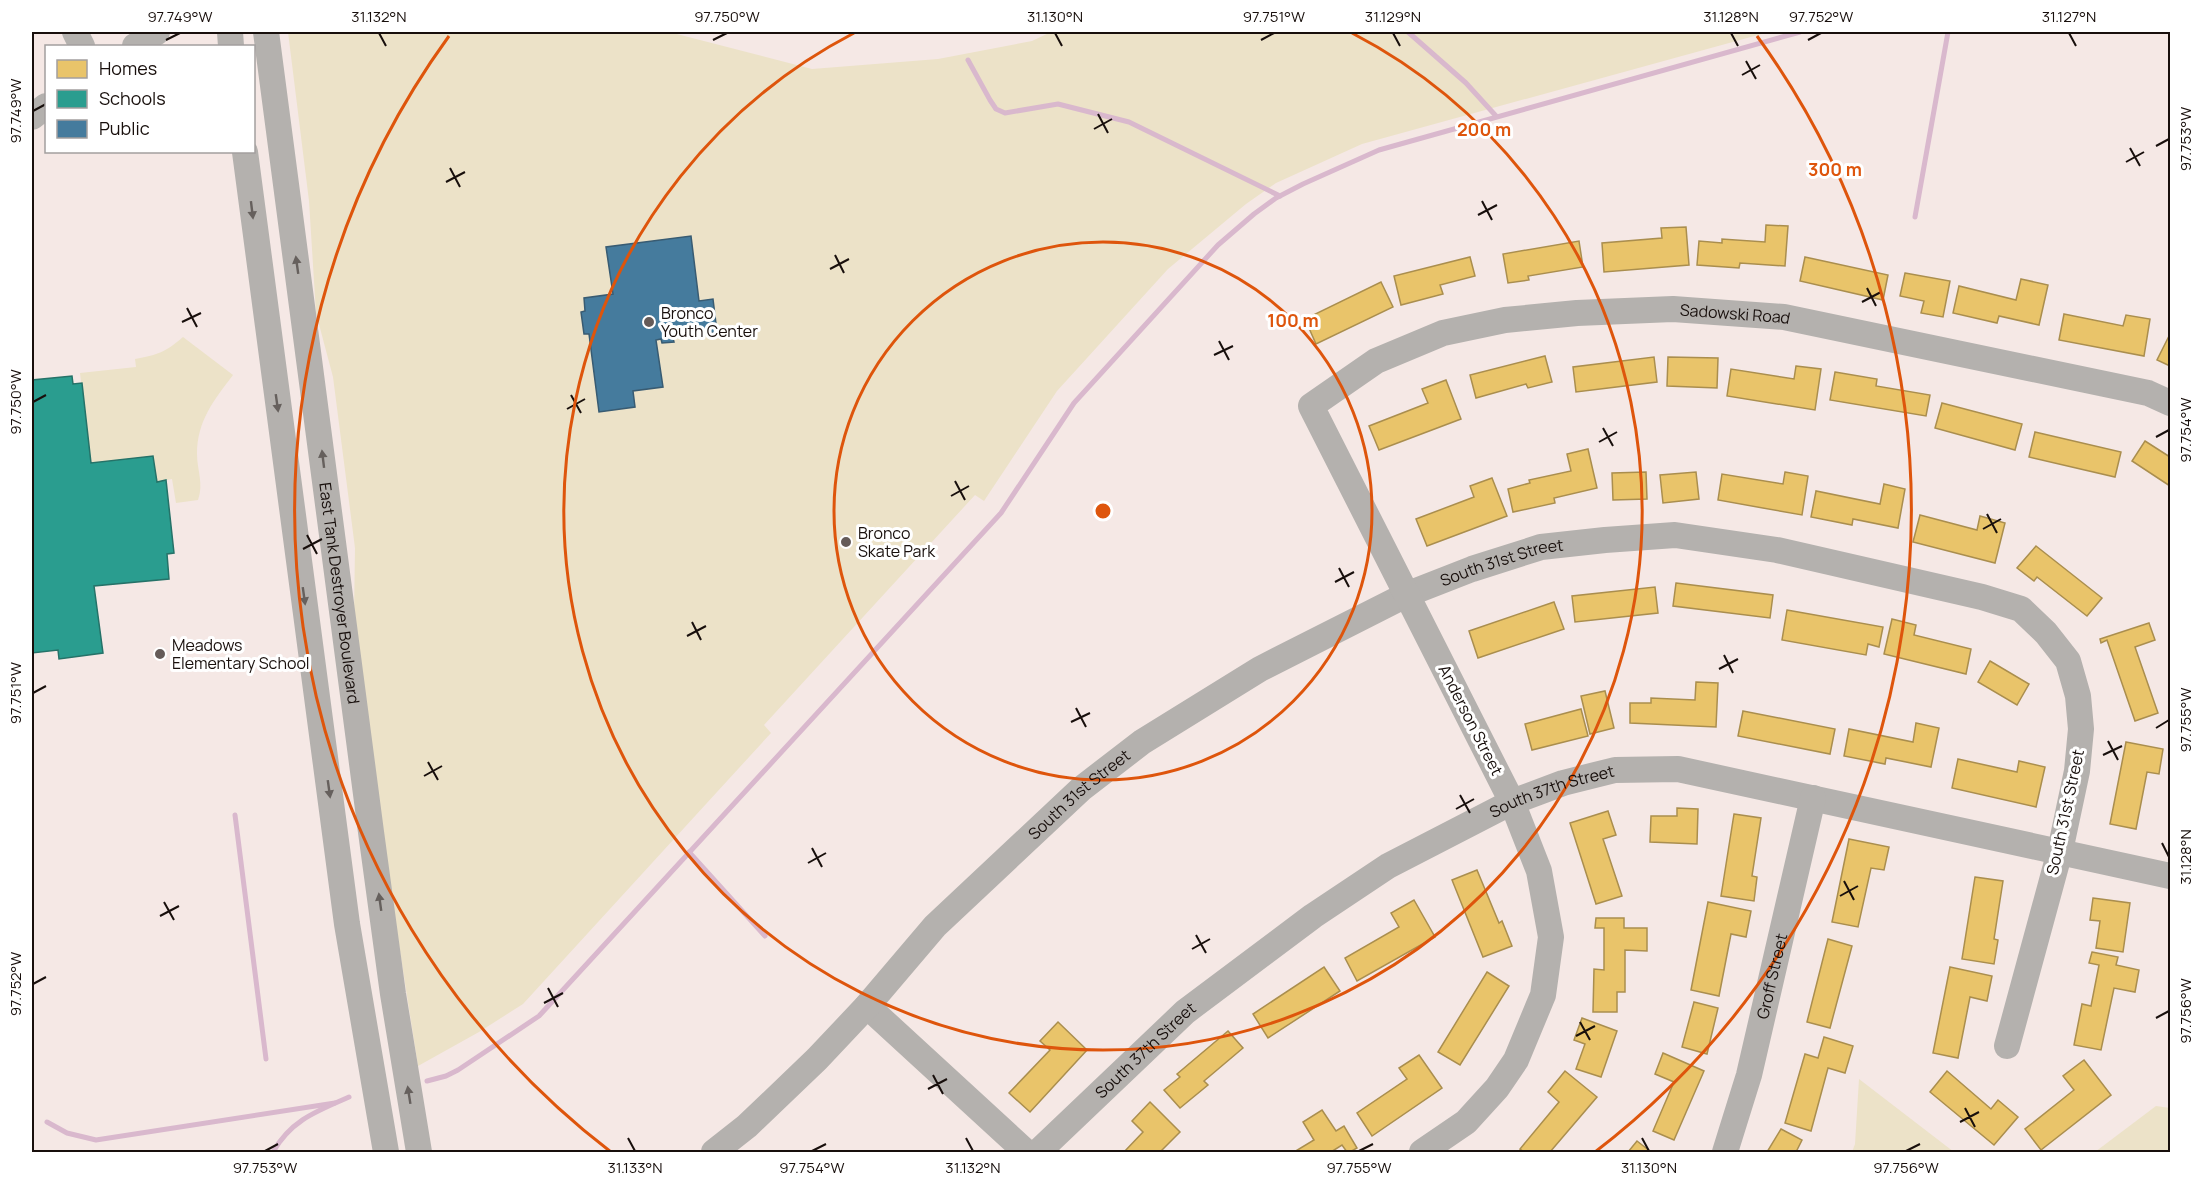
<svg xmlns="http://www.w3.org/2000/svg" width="2202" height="1184" viewBox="0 0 2202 1184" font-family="Manrope,sans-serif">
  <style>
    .green { fill: #ece2c8 }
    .homes { fill: #e9c46a; stroke: #aa8e4e; stroke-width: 1.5 }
    .schools { fill: #2a9d8f; stroke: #257268; stroke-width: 1.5 }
    .public { fill: #457b9d; stroke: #385b72; stroke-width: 1.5 }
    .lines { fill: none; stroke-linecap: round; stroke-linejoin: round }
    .stream { stroke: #d9b8cd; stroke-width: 5 }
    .minor { stroke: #b4b1ae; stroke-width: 26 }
    .oneway { fill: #66605d }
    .ticks { fill: none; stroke: #180f0c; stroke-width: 2 }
    .ring { fill: none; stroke: #de550c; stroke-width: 3 }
    .poi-dot { fill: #655b58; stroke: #fff; stroke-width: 2 }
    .labels { text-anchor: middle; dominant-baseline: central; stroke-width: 6; stroke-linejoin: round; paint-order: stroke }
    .poi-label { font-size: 16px; fill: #180f0c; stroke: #fff; text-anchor: start }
    .street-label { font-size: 16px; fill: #180f0c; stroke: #fff }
    .centre { fill: #de550c; stroke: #fff; stroke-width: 3 }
    .ring-label { font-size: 18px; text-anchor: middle; font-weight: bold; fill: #de550c; stroke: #fff; stroke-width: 6; stroke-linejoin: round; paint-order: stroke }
    .neatline { fill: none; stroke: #180f0c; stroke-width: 2 }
    .ticks-label { font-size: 15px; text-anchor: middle; fill: #180f0c }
  </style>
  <rect width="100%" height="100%" fill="#f5e8e5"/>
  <g class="green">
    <polygon points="288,32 669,32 812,69 938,59 1032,41 1051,32 1769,32 1362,144 1276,183 1246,204 1168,269 1057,391 984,501 975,495 764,725 771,733 523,1004 479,1032 418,1066 392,900 354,615 355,548 333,377 316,313 309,201"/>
    <path d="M183 337 233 375C214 400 197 421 197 454 197 470 204 484 198 500L176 503 172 479 157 482 153 456 91 463 80 373 136 367 135 359C157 355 166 352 183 337Z"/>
    <polygon points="1859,1079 1954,1152 1852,1152 1855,1144"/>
    <polygon points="2156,1106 2170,1108 2170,1152 2095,1152"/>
  </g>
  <g class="homes">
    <polygon points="1766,225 1788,226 1785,266 1740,263 1739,268 1697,265 1699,241 1722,243 1722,239 1765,242"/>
    <polygon points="1686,227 1689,265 1604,272 1602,243 1662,238 1661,228"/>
    <polygon points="1579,241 1583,267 1528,276 1529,280 1508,283 1503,254"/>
    <polygon points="1470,257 1475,276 1440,285 1443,294 1401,305 1394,276"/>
    <polygon points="1805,257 1888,275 1883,300 1800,281"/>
    <polygon points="1905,273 1950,281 1943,317 1921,313 1924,301 1900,296"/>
    <polygon points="2021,279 2048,285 2039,325 1999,316 1997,323 1953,313 1959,286 2016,300"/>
    <polygon points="1381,282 1393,307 1316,344 1305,319"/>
    <polygon points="2064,314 2123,326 2126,315 2150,319 2144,356 2059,340"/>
    <polygon points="2170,334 2170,366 2157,360"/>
    <polygon points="1545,356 1552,382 1528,388 1526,384 1476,398 1470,375"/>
    <polygon points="1654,357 1657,382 1576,392 1573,367"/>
    <polygon points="1668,357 1718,358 1717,388 1667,386"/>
    <polygon points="1796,366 1821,369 1815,410 1727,396 1731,369 1794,379"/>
    <polygon points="1835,372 1877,379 1876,386 1930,395 1926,416 1830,400"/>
    <polygon points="1446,380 1461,419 1379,450 1369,426 1428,403 1422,389"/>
    <polygon points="1942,403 2022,424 2015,450 1935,428"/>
    <polygon points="2035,432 2121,452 2115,477 2029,457"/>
    <polygon points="2145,441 2170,457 2170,486 2132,461"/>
    <polygon points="1588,449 1597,488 1554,498 1555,503 1513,512 1508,489 1530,483 1529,480 1571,471 1567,454"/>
    <polygon points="1646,472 1647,499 1613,500 1612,473"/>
    <polygon points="1696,472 1699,499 1663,503 1660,475"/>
    <polygon points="1785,472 1808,476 1802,515 1718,500 1722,474 1783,484"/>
    <polygon points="1492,478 1507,516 1427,546 1416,519 1474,497 1470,486"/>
    <polygon points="1884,484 1905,489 1898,528 1853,519 1852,525 1811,517 1816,491 1880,504"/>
    <polygon points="1920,515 1977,530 1980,516 2005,523 1995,563 1913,542"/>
    <polygon points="2036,546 2102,598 2087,616 2037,577 2034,581 2017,568"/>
    <polygon points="1676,583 1773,595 1770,618 1673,606"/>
    <polygon points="1655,587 1658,613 1575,622 1572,596"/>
    <polygon points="1554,602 1564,629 1478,658 1469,631"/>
    <polygon points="1787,610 1883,627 1879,647 1868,644 1866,655 1782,640"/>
    <polygon points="1892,619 1916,625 1914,635 1971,649 1966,674 1884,654"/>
    <polygon points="2149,623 2155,640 2135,647 2158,713 2135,721 2107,640 2101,643 2100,639"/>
    <polygon points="1990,661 2029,684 2017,705 1978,682"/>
    <polygon points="1696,682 1718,683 1716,727 1630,723 1630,703 1651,703 1651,698 1695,700"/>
    <polygon points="1605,691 1614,728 1590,734 1581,696"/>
    <polygon points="1581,709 1588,736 1532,750 1525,724"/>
    <polygon points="1743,711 1835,729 1830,754 1738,736"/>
    <polygon points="1916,723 1939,728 1931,767 1886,758 1885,764 1844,756 1849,729 1913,742"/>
    <polygon points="2126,742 2163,749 2159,774 2147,772 2136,829 2110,824"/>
    <polygon points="1958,759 2017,772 2019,761 2045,767 2036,807 1952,788"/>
    <polygon points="1677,808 1698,809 1697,844 1650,842 1651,816 1677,816"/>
    <polygon points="1608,811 1616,835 1603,839 1622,896 1596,904 1570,823"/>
    <polygon points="1734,814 1761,818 1752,876 1757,877 1754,901 1721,896"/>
    <polygon points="1849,839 1889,847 1884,870 1871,868 1858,927 1832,922"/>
    <polygon points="1477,870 1499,923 1502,921 1512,946 1483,957 1452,880"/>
    <polygon points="1975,877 2003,881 1994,939 1998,940 1994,964 1962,959"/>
    <polygon points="2093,898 2130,903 2123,952 2096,948 2100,921 2090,920"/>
    <polygon points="1414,900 1435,937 1357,981 1345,958 1399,927 1391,913"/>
    <polygon points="1708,902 1751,911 1746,937 1731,934 1719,996 1691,990"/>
    <polygon points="1596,918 1624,918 1624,928 1647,928 1647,951 1625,950 1625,992 1617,992 1617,1012 1593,1012 1594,969 1604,970 1604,928 1595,928"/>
    <polygon points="1828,939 1852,946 1830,1028 1807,1022"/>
    <polygon points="2092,952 2118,957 2116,965 2139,970 2135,992 2114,988 2101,1050 2074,1045 2082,1004 2091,1006 2099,965 2089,963"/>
    <polygon points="1324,967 1340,991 1268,1038 1253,1014"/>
    <polygon points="1950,967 1992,976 1987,1001 1970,997 1958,1058 1933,1053"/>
    <polygon points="1487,972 1509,986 1460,1065 1438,1052"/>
    <polygon points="1694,1002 1718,1008 1707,1054 1682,1047"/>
    <polygon points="1582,1018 1617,1031 1601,1077 1576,1069 1585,1044 1574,1040"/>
    <polygon points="1058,1022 1087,1050 1030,1112 1009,1093 1050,1050 1040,1041"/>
    <polygon points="1228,1031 1243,1048 1204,1081 1208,1085 1180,1108 1164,1090 1180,1077 1177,1074"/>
    <polygon points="1824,1037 1853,1046 1845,1073 1828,1068 1811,1131 1785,1123 1805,1054 1818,1058"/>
    <polygon points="1663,1053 1704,1071 1674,1140 1653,1131 1674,1082 1655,1074"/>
    <polygon points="1419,1055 1442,1088 1372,1136 1357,1113 1407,1079 1399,1068"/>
    <polygon points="2084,1060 2111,1095 2041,1150 2025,1129 2074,1090 2063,1076"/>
    <polygon points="1565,1071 1597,1097 1550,1152 1524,1152 1520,1149 1559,1102 1548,1092"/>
    <polygon points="1947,1071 1991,1109 1998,1100 2018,1117 1994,1145 1930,1092"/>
    <polygon points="1150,1102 1180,1132 1160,1152 1124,1152 1143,1132 1132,1121"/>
    <polygon points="1322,1110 1336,1131 1344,1126 1357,1148 1350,1152 1347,1152 1342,1145 1331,1152 1294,1152 1314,1140 1303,1122"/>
    <polygon points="1781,1129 1802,1140 1796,1152 1767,1152"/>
    <polygon points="1637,1141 1651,1152 1628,1152"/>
  </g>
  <polygon class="schools" points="72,376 73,384 82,383 91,463 153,456 157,482 166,480 174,553 167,554 169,579 94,586 103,653 59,659 58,650 32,653 32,380"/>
  <polygon class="public" points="691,236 699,301 713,299 717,332 673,338 674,342 662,343 661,339 656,340 663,387 633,391 635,407 599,412 589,334 584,334 581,312 585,311 584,298 613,294 606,247"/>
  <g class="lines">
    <g class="stream">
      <polyline points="1408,32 1466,83 1496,116"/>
      <polyline points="968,60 990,100 996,109 1005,113 1058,104 1129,122 1280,196"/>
      <polyline points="1915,217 1948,32"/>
      <polyline points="235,815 266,1059"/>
      <polyline points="689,852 765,936"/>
      <polyline points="427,1081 446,1076 458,1070 539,1016 1001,513 1074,403 1218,245 1254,214 1276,198 1303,184 1379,150 1800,32"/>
      <polyline points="47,1122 67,1133 96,1140 335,1103"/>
      <path d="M273 1152C291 1120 317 1111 349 1097"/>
    </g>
    <g class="minor">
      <polyline points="75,32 82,46"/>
      <polyline points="230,32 231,46"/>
      <path id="s1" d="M266 32 371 832 393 994 419 1152"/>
      <polyline points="135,46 157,32"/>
      <polyline points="32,117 46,106"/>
      <polyline points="245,152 347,924 386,1152"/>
      <polyline points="867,1006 1026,1152"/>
      <path id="s2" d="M714 1152 747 1126 817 1059 867 1006 935 926 1081 789 1142 742 1260 669 1408 594 1472 569 1541 547 1605 540 1675 535 1777 550 1982 597 2021 609 2046 633 2068 661 2078 696 2081 729 2077 771 2060 851 2007 1046"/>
      <path id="s3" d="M1038 1152 1185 1012 1313 916 1388 866 1512 802 1563 783 1615 770 1678 769 2170 876"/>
      <path id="s4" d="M1422 1152 1466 1122 1497 1088 1516 1060 1543 995 1551 937 1539 871 1512 802 1311 406 1376 361 1443 333 1505 320 1577 313 1673 309 1784 317 2148 393 2170 403"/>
      <path id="s5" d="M1725 1152 1749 1075 1813 798"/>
    </g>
  </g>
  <defs><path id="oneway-solid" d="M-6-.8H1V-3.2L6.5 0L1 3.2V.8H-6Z" transform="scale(1.5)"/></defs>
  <g class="oneway">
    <use href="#oneway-solid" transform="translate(252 210) rotate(83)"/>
    <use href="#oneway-solid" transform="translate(297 265) rotate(-98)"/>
    <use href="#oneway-solid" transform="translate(277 403) rotate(82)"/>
    <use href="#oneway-solid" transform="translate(323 459) rotate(-97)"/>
    <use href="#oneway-solid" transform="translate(304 596) rotate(82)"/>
    <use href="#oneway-solid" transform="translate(329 789) rotate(82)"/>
    <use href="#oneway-solid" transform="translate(380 902) rotate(-98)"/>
    <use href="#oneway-solid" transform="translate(409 1095) rotate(-99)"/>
  </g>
  <path class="ticks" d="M379 33 386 46M1055 33 1062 46M1393 33 1400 46M1731 33 1738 46M2069 33 2076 46M166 40 180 33M713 40 727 33M1261 40 1274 33M1808 40 1821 33M1746 61 1756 79M1742 75 1760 65M33 111 46 104M1098 114 1108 133M1094 129 1112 119M2156 146 2169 139M2130 148 2140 166M2126 162 2144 152M450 168 460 187M446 182 465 172M1482 201 1492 220M1478 215 1497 205M835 255 844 273M830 269 849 259M1867 288 1876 306M1862 302 1881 292M187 308 197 327M182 322 201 313M1219 341 1229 360M1214 355 1233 346M571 395 581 413M33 402 46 395M567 409 585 399M1603 428 1613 446M2156 437 2169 430M1599 442 1617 432M955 481 965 500M951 496 969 486M1987 514 1997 533M1983 529 2001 519M307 535 317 554M303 549 322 539M1339 568 1349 587M1335 582 1354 572M692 622 701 640M687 636 706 626M1724 655 1733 673M1719 669 1738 659M33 693 46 686M1076 708 1086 727M1071 722 1090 713M2156 728 2169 720M2108 741 2118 760M2103 755 2122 746M428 762 438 780M424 776 442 766M1460 795 1470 813M1456 809 1474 799M2162 843 2169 857M812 848 822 867M808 863 826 853M1844 881 1854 900M1840 896 1858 886M164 902 174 920M160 916 179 906M1196 935 1206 953M1192 949 1210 939M33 984 46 977M548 988 558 1007M544 1003 563 993M2156 1018 2169 1011M1580 1022 1590 1040M1576 1036 1595 1026M933 1075 943 1094M928 1089 947 1079M1965 1108 1975 1127M1960 1122 1979 1112M628 1138 635 1151M966 1138 973 1151M1642 1138 1649 1151M265 1151 278 1144M812 1151 826 1144M1359 1151 1373 1144M1906 1151 1920 1144"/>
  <g class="ring">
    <circle cx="1103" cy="511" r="269"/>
    <path d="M1352 33A539 539 0 1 1 854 33"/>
    <path d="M611 1152A808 808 0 0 1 449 36M1757 36A808 808 0 0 1 1595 1152"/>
  </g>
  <g class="poi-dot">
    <circle cx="649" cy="322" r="6"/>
    <circle cx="846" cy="542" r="6"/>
    <circle cx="160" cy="654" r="6"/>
  </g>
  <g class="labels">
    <g class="poi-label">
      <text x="661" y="313">Bronco<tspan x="661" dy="18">Youth Center</tspan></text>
      <text x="858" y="533">Bronco<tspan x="858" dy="18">Skate Park</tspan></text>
      <text x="172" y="645">Meadows<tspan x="172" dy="18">Elementary School</tspan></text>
    </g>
    <g class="street-label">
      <text stroke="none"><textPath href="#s4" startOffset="1293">Sadowski Road</textPath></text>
      <text stroke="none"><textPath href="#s2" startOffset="998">South 31st Street</textPath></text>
      <text stroke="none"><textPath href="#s1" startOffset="566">East Tank Destroyer Boulevard</textPath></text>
      <text transform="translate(1471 720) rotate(63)">Anderson Street</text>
      <text stroke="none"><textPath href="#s3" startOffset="634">South 37th Street</textPath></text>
      <text stroke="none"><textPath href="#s2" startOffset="512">South 31st Street</textPath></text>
      <text transform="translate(2065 812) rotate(-78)">South 31st Street</text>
      <text stroke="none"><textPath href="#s5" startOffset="182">Groff Street</textPath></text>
      <text stroke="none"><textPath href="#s3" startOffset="148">South 37th Street</textPath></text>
    </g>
  </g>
  <circle cx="1103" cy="511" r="9" class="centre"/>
  <g class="ring-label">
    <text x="1484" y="136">200 m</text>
    <text x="1835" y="176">300 m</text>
    <text x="1293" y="327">100 m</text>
  </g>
  <rect width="2202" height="1184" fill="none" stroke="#ffffff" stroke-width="66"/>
  <rect x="45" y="45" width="210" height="108" fill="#ffffff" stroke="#a39f9e" stroke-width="1.5"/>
  <rect x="57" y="60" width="30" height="18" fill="#e9c46a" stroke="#a39f9e" stroke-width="1.5"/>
  <text x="99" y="75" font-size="18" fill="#180f0c">Homes</text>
  <rect x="57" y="90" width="30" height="18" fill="#2a9d8f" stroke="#a39f9e" stroke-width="1.5"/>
  <text x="99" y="105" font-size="18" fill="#180f0c">Schools</text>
  <rect x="57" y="120" width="30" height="18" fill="#457b9d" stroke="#a39f9e" stroke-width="1.5"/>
  <text x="99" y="135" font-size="18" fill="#180f0c">Public</text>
  <rect x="33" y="33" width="2136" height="1118" class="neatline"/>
  <g class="ticks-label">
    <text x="180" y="22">97.749°W</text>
    <text x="379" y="22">31.132°N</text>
    <text x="727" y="22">97.750°W</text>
    <text x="1055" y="22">31.130°N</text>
    <text x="1274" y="22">97.751°W</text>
    <text x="1393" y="22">31.129°N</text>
    <text x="1731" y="22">31.128°N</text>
    <text x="1821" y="22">97.752°W</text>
    <text x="2069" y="22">31.127°N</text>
    <text transform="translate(16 111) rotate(-90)" y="5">97.749°W</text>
    <text transform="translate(2186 139) rotate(-90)" y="5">97.753°W</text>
    <text transform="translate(16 402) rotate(-90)" y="5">97.750°W</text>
    <text transform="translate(2186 430) rotate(-90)" y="5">97.754°W</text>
    <text transform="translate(16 693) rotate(-90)" y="5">97.751°W</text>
    <text transform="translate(2186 720) rotate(-90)" y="5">97.755°W</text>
    <text transform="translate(2186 857) rotate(-90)" y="5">31.128°N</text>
    <text transform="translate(16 984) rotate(-90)" y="5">97.752°W</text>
    <text transform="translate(2186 1011) rotate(-90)" y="5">97.756°W</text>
    <text x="265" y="1173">97.753°W</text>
    <text x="635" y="1173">31.133°N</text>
    <text x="812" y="1173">97.754°W</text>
    <text x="973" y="1173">31.132°N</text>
    <text x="1359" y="1173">97.755°W</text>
    <text x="1649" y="1173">31.130°N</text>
    <text x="1906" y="1173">97.756°W</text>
  </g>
</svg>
